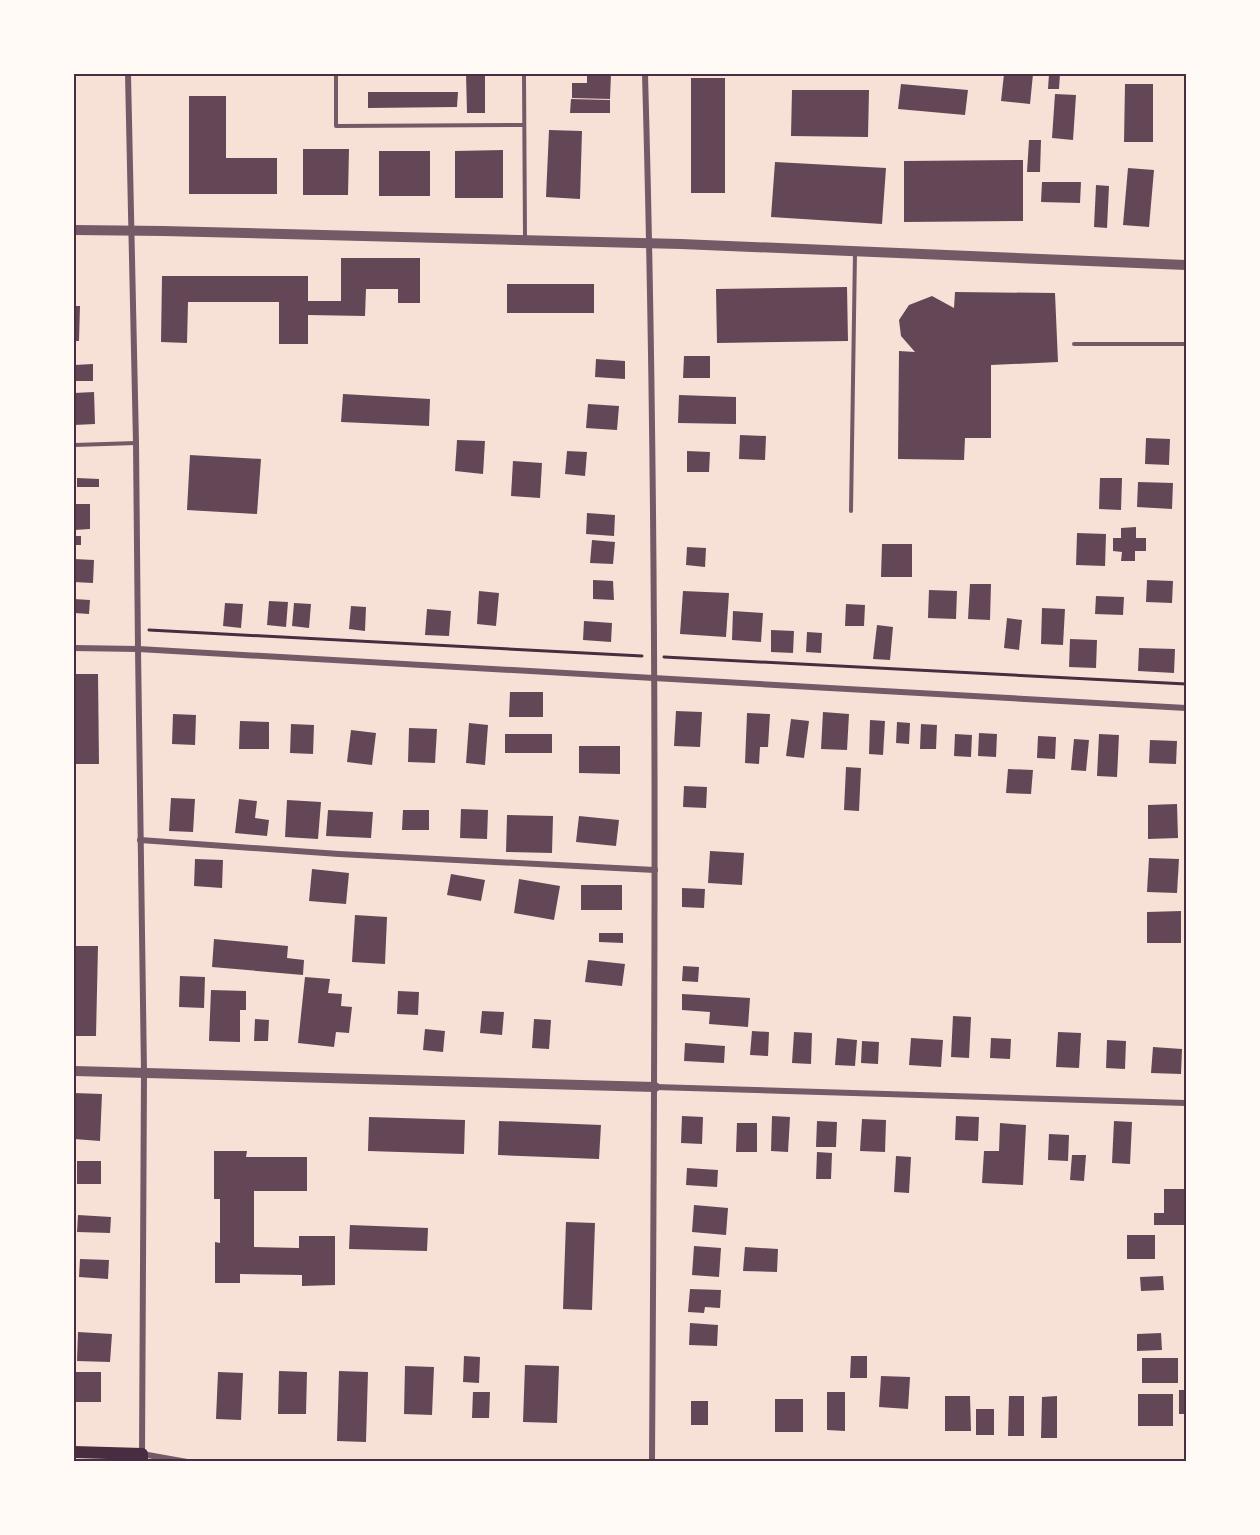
<svg xmlns="http://www.w3.org/2000/svg" width="1260" height="1535" viewBox="0 0 1260 1535" font-family="Lora,serif">
  <style>
    .building { fill: #644757 }
    .lines { fill: none; stroke-linecap: round; stroke-linejoin: round }
    .path { stroke: #4a2c40; stroke-width: 3 }
    .service { stroke: #755966; stroke-width: 4 }
    .minor { stroke: #755966; stroke-width: 6 }
    .tertiary { stroke: #755966; stroke-width: 10 }
    .secondary { stroke: #4a2c40; stroke-width: 12 }
    .neatline { fill: none; stroke: #4a2c40; stroke-width: 2 }
  </style>
  <rect width="100%" height="100%" fill="#f7e1d7"/>
  <g class="building">
    <polygon points="466,74 485,74 485,113 467,113"/>
    <polygon points="587,74 611,74 610,99 572,98 572,83 587,83"/>
    <polygon points="1004,74 1033,74 1030,104 1001,101"/>
    <polygon points="1049,74 1060,74 1059,89 1048,89"/>
    <rect x="691" y="78" width="34" height="115"/>
    <polygon points="901,84 968,90 965,115 898,109"/>
    <polygon points="1125,84 1153,84 1153,142 1124,142"/>
    <polygon points="792,90 869,90 868,137 791,136"/>
    <polygon points="368,92 458,92 457,107 368,108"/>
    <polygon points="1055,94 1076,95 1073,140 1052,138"/>
    <polygon points="189,96 226,96 226,158 277,158 277,194 189,194"/>
    <polygon points="571,99 610,100 610,113 570,113"/>
    <polygon points="549,130 582,131 580,199 546,197"/>
    <polygon points="1029,140 1041,140 1040,172 1027,172"/>
    <polygon points="303,149 349,149 348,195 303,195"/>
    <polygon points="503,150 503,198 455,198 455,151"/>
    <rect x="379" y="151" width="51" height="45"/>
    <polygon points="1023,160 1023,221 904,222 904,161"/>
    <polygon points="775,162 886,168 882,224 771,217"/>
    <polygon points="1128,168 1154,170 1149,227 1123,225"/>
    <polygon points="1042,182 1081,182 1080,203 1041,202"/>
    <polygon points="1096,185 1109,186 1107,228 1094,227"/>
    <polygon points="341,258 420,258 420,303 398,303 398,289 366,289 365,316 308,315 308,344 279,344 279,302 188,302 187,343 161,342 162,276 308,276 308,301 341,301"/>
    <rect x="507" y="284" width="87" height="29"/>
    <polygon points="847,287 848,341 717,343 716,289"/>
    <polygon points="955,292 1055,293 1058,362 991,365 991,438 965,438 964,460 898,459 899,351 915,352 901,336 899,320 909,305 932,296 954,308"/>
    <polygon points="74,306 80,306 79,341 74,341"/>
    <polygon points="684,356 710,356 710,378 683,378"/>
    <polygon points="596,359 625,361 625,379 595,377"/>
    <polygon points="93,364 93,381 74,381 74,365"/>
    <polygon points="94,392 95,424 74,425 74,393"/>
    <polygon points="343,394 430,399 429,426 341,422"/>
    <polygon points="679,395 736,397 736,424 678,423"/>
    <polygon points="588,404 619,406 617,430 586,428"/>
    <polygon points="740,435 766,436 765,460 739,459"/>
    <polygon points="1146,438 1170,439 1169,465 1145,464"/>
    <polygon points="457,440 485,441 483,474 455,471"/>
    <polygon points="567,451 587,452 585,476 565,474"/>
    <polygon points="687,451 710,452 709,472 687,472"/>
    <polygon points="190,455 261,459 257,514 187,510"/>
    <polygon points="513,461 542,463 540,498 511,496"/>
    <polygon points="77,478 99,479 99,487 77,487"/>
    <polygon points="1100,478 1122,478 1121,510 1099,509"/>
    <polygon points="1138,482 1173,483 1172,509 1137,507"/>
    <polygon points="74,504 90,504 90,529 74,530"/>
    <polygon points="587,513 615,515 614,536 586,534"/>
    <polygon points="1136,527 1136,538 1146,538 1146,551 1135,551 1135,561 1121,561 1122,552 1113,551 1113,538 1121,538 1121,528"/>
    <polygon points="1077,533 1106,534 1105,566 1076,565"/>
    <rect x="74" y="536" width="7" height="9"/>
    <polygon points="592,540 615,542 613,564 590,563"/>
    <polygon points="882,544 912,544 912,577 881,577"/>
    <polygon points="687,547 706,548 705,567 686,565"/>
    <polygon points="74,559 94,560 93,583 74,582"/>
    <polygon points="593,580 613,581 614,600 593,599"/>
    <polygon points="1147,580 1173,581 1172,603 1146,602"/>
    <polygon points="970,584 991,584 990,620 968,619"/>
    <polygon points="929,590 957,591 956,619 928,618"/>
    <polygon points="479,591 499,593 496,626 477,624"/>
    <polygon points="683,591 729,593 726,637 680,634"/>
    <polygon points="1096,596 1124,597 1123,615 1095,614"/>
    <polygon points="74,599 90,600 89,614 74,613"/>
    <polygon points="269,601 288,602 286,627 267,625"/>
    <polygon points="225,603 243,604 241,628 223,626"/>
    <polygon points="294,603 311,604 309,628 292,626"/>
    <polygon points="846,604 865,605 864,626 845,626"/>
    <polygon points="351,606 366,607 365,631 349,629"/>
    <polygon points="1042,608 1065,609 1063,645 1041,644"/>
    <polygon points="427,609 451,611 449,636 425,635"/>
    <polygon points="733,611 763,613 761,642 732,640"/>
    <polygon points="1007,618 1022,620 1019,650 1004,648"/>
    <polygon points="584,621 612,623 611,642 583,640"/>
    <polygon points="877,625 893,627 890,660 873,659"/>
    <polygon points="771,630 794,631 793,653 771,652"/>
    <polygon points="807,632 822,633 821,653 806,652"/>
    <polygon points="1070,639 1097,640 1096,668 1069,667"/>
    <polygon points="1139,648 1175,649 1174,673 1138,671"/>
    <polygon points="74,674 98,674 99,764 74,764"/>
    <polygon points="510,692 543,692 543,717 509,717"/>
    <polygon points="676,711 702,712 700,747 674,746"/>
    <polygon points="823,712 849,714 847,750 821,749"/>
    <polygon points="747,713 770,714 768,747 760,747 759,764 745,763"/>
    <polygon points="173,714 196,715 195,745 172,744"/>
    <polygon points="791,719 809,721 804,758 786,756"/>
    <polygon points="870,720 885,721 883,755 869,754"/>
    <polygon points="240,721 269,722 269,749 239,749"/>
    <polygon points="897,722 910,723 909,744 896,743"/>
    <polygon points="469,723 488,725 485,765 466,763"/>
    <polygon points="291,724 314,725 313,754 290,753"/>
    <polygon points="921,724 937,725 936,749 920,749"/>
    <polygon points="409,728 437,729 435,763 408,762"/>
    <polygon points="351,730 376,733 372,765 347,762"/>
    <polygon points="979,733 997,734 996,757 978,756"/>
    <rect x="505" y="734" width="47" height="19"/>
    <polygon points="955,734 972,735 971,757 954,756"/>
    <polygon points="1099,734 1119,735 1117,777 1097,776"/>
    <polygon points="1038,736 1056,737 1055,759 1037,758"/>
    <polygon points="1074,739 1089,740 1086,771 1071,770"/>
    <polygon points="1150,740 1177,741 1176,764 1149,763"/>
    <polygon points="579,746 620,746 620,774 579,773"/>
    <polygon points="846,767 861,768 859,811 844,810"/>
    <polygon points="1008,769 1033,770 1031,794 1006,793"/>
    <polygon points="684,786 707,787 706,808 683,807"/>
    <polygon points="171,798 195,799 193,832 169,831"/>
    <polygon points="239,799 257,801 255,818 269,820 267,836 235,833"/>
    <polygon points="287,800 321,802 318,839 285,837"/>
    <polygon points="1177,804 1178,838 1148,839 1148,805"/>
    <polygon points="461,809 488,810 487,839 460,838"/>
    <polygon points="328,810 373,812 371,838 326,836"/>
    <polygon points="403,810 429,810 429,830 402,830"/>
    <polygon points="507,815 553,816 552,853 506,852"/>
    <polygon points="579,816 619,820 616,846 576,842"/>
    <polygon points="710,851 744,853 742,885 708,883"/>
    <polygon points="1149,858 1179,859 1177,893 1147,892"/>
    <polygon points="195,859 223,860 222,888 194,886"/>
    <polygon points="312,869 349,873 346,904 309,901"/>
    <polygon points="451,874 485,880 481,901 447,895"/>
    <polygon points="519,879 560,886 554,920 514,913"/>
    <rect x="581" y="885" width="41" height="25"/>
    <polygon points="682,888 705,889 704,908 682,907"/>
    <polygon points="1181,911 1181,943 1147,943 1147,912"/>
    <polygon points="355,915 387,917 385,964 352,962"/>
    <polygon points="599,933 623,933 623,943 599,942"/>
    <polygon points="214,939 288,946 287,958 304,960 303,975 212,967"/>
    <polygon points="74,946 98,946 96,1036 74,1036"/>
    <polygon points="588,960 625,964 622,986 585,982"/>
    <polygon points="683,966 699,967 698,982 682,981"/>
    <polygon points="180,976 205,977 204,1008 179,1007"/>
    <polygon points="305,977 330,979 328,993 342,994 341,1006 352,1007 349,1033 336,1032 334,1047 298,1043"/>
    <polygon points="211,990 246,991 246,1010 240,1010 240,1042 209,1041"/>
    <polygon points="398,991 419,992 418,1015 397,1014"/>
    <polygon points="682,994 750,998 748,1027 709,1024 710,1012 682,1010"/>
    <polygon points="482,1011 504,1012 502,1035 480,1033"/>
    <polygon points="953,1016 971,1017 969,1058 951,1057"/>
    <polygon points="255,1019 269,1020 268,1041 254,1041"/>
    <polygon points="534,1019 551,1020 549,1049 532,1048"/>
    <polygon points="425,1029 445,1031 443,1052 423,1050"/>
    <polygon points="752,1031 769,1032 768,1056 750,1055"/>
    <polygon points="794,1032 812,1033 811,1064 792,1063"/>
    <polygon points="1058,1032 1081,1033 1079,1068 1056,1067"/>
    <polygon points="837,1038 857,1040 855,1066 835,1065"/>
    <polygon points="911,1038 943,1040 941,1067 909,1065"/>
    <polygon points="991,1038 1011,1039 1010,1059 990,1058"/>
    <polygon points="1107,1040 1126,1041 1125,1069 1106,1068"/>
    <polygon points="862,1041 879,1042 878,1064 861,1063"/>
    <polygon points="685,1043 725,1046 724,1063 684,1061"/>
    <polygon points="1153,1047 1182,1049 1181,1074 1151,1073"/>
    <polygon points="74,1093 102,1094 100,1141 74,1139"/>
    <polygon points="682,1116 703,1117 702,1144 681,1143"/>
    <polygon points="772,1116 790,1117 788,1152 771,1151"/>
    <polygon points="956,1116 979,1117 978,1141 955,1140"/>
    <polygon points="369,1117 465,1120 464,1154 368,1151"/>
    <polygon points="862,1119 886,1120 885,1152 860,1151"/>
    <polygon points="499,1121 601,1125 599,1159 498,1155"/>
    <polygon points="817,1121 837,1122 836,1147 816,1147"/>
    <polygon points="1114,1121 1132,1122 1130,1164 1112,1163"/>
    <polygon points="737,1123 757,1123 757,1152 736,1152"/>
    <polygon points="1000,1123 1026,1125 1023,1185 982,1183 984,1151 999,1151"/>
    <polygon points="1049,1134 1069,1135 1068,1161 1048,1160"/>
    <polygon points="214,1151 247,1151 246,1157 307,1157 307,1191 254,1191 254,1247 299,1248 299,1236 335,1236 335,1285 302,1286 302,1275 240,1274 240,1283 215,1283 215,1242 220,1243 220,1199 214,1199"/>
    <polygon points="817,1152 832,1153 831,1179 816,1179"/>
    <polygon points="1072,1155 1086,1155 1084,1181 1070,1180"/>
    <polygon points="896,1156 911,1157 909,1193 894,1192"/>
    <rect x="77" y="1161" width="24" height="23"/>
    <polygon points="687,1168 718,1170 717,1187 686,1185"/>
    <polygon points="1164,1189 1185,1189 1185,1225 1154,1225 1154,1213 1164,1213"/>
    <polygon points="694,1205 728,1208 726,1235 692,1232"/>
    <polygon points="78,1215 111,1217 110,1233 77,1232"/>
    <polygon points="566,1222 595,1223 592,1310 563,1309"/>
    <polygon points="350,1225 428,1228 427,1251 349,1249"/>
    <rect x="1127" y="1235" width="28" height="24"/>
    <polygon points="694,1246 721,1248 719,1277 692,1275"/>
    <polygon points="745,1247 778,1249 777,1272 743,1271"/>
    <polygon points="80,1259 109,1260 108,1279 79,1277"/>
    <polygon points="1163,1276 1164,1290 1141,1291 1140,1277"/>
    <polygon points="690,1289 721,1290 720,1308 705,1307 704,1313 688,1312"/>
    <polygon points="690,1323 718,1325 717,1346 689,1345"/>
    <polygon points="78,1332 112,1334 110,1362 77,1361"/>
    <polygon points="1161,1333 1162,1350 1137,1351 1137,1334"/>
    <polygon points="464,1356 480,1357 479,1383 463,1382"/>
    <polygon points="851,1356 867,1356 867,1378 850,1378"/>
    <rect x="1142" y="1358" width="36" height="25"/>
    <polygon points="525,1365 559,1366 557,1423 523,1422"/>
    <polygon points="405,1366 434,1367 432,1415 404,1414"/>
    <polygon points="279,1371 307,1372 306,1414 278,1414"/>
    <polygon points="339,1371 368,1372 366,1442 337,1441"/>
    <rect x="74" y="1372" width="27" height="30"/>
    <polygon points="218,1372 243,1373 241,1420 216,1419"/>
    <polygon points="881,1376 910,1377 908,1409 879,1407"/>
    <rect x="1179" y="1390" width="7" height="24"/>
    <polygon points="473,1392 490,1392 489,1418 472,1418"/>
    <polygon points="827,1392 845,1392 845,1431 827,1430"/>
    <rect x="1138" y="1394" width="35" height="32"/>
    <polygon points="945,1396 970,1396 971,1431 945,1431"/>
    <polygon points="1009,1396 1024,1396 1024,1436 1008,1436"/>
    <polygon points="1057,1396 1057,1438 1041,1438 1042,1397"/>
    <rect x="775" y="1399" width="28" height="33"/>
    <rect x="691" y="1401" width="17" height="24"/>
    <rect x="976" y="1409" width="18" height="26"/>
  </g>
  <g class="lines">
    <g class="path">
      <polyline points="149,630 642,656"/>
      <polyline points="664,657 1186,684"/>
    </g>
    <g class="service">
      <polyline points="336,74 336,126 524,125"/>
      <polyline points="524,74 525,238"/>
      <polyline points="1074,344 1186,344"/>
      <polyline points="74,445 136,443"/>
      <polyline points="851,511 855,252"/>
    </g>
    <g class="minor">
      <polyline points="128,74 136,443 138,649 144,1073 142,1454 187,1462"/>
      <path d="M645 74C658 536 655 999 652 1462"/>
      <polyline points="74,648 138,649 1186,708"/>
      <polyline points="140,840 339,854 655,870"/>
      <polyline points="655,1087 1186,1103"/>
    </g>
    <g class="tertiary">
      <polyline points="74,230 163,231 681,244 1186,265"/>
      <polyline points="74,1071 655,1087"/>
    </g>
    <polyline class="secondary" points="74,1452 142,1454 142,1462"/>
  </g>
  <rect width="1260" height="1535" fill="none" stroke="#fffaf5" stroke-width="150"/>
  <rect x="75" y="75" width="1110" height="1385" class="neatline"/>
</svg>
